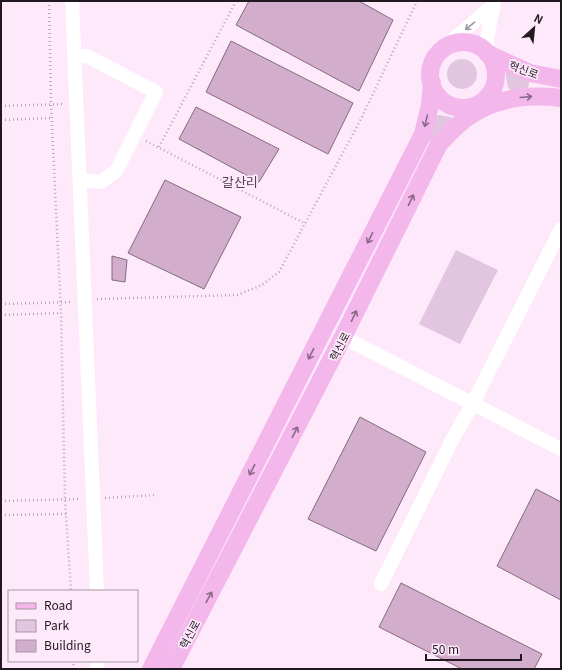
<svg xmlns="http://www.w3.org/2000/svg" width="562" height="670" viewBox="0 0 562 670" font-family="Georgia,'Noto Sans KR',serif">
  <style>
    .green { fill: #e2c5de }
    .building { fill: #d2adcc; stroke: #836b7f }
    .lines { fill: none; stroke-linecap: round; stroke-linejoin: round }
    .path { stroke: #b8a7b6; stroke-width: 2.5; stroke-dasharray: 1 3; stroke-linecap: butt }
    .minor { stroke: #fff; stroke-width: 14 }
    .major { stroke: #f4b7ec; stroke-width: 18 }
    .oneway { stroke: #9b979b }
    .oneway2 { stroke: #8a6886 }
    .labels { text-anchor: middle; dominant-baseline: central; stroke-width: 3.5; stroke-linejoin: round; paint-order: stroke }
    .street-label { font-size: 11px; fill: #211820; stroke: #fee9fb }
    .quarter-label { font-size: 13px; fill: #543f51; stroke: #fee9fb }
  </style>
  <rect width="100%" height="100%" fill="#fee9fb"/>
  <g class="green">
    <circle cx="462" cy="74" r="15"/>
    <polygon points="505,71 530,79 528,88 510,90 508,87"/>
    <polygon points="439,115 451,117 453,119 433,142 427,139 436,116"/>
    <polygon points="456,250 498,270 460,344 419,324"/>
  </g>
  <g class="building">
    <polygon points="249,1 359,1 393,20 359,91 236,25"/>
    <polygon points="231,41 353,103 328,154 206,92"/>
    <polygon points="196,107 279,149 259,182 179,139"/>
    <polygon points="165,180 241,217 204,289 128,253"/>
    <polygon points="112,256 127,260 125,282 112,280"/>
    <polygon points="360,417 426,452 376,551 308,519"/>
    <polygon points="536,489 561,502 561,600 497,566"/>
    <polygon points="401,583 542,654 534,669 462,669 379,627"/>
  </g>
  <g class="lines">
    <g class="path">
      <polyline points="49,1 51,105 61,313 65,500 71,591"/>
      <polyline points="1,106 64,104"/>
      <polyline points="1,120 51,118"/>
      <polyline points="146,141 306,224"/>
      <polyline points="159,147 236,1"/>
      <polyline points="97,299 237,295 262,285 279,272 361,119 417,1"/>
      <polyline points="1,304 72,302"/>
      <polyline points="1,315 61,313"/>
      <polyline points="105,498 156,495"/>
      <polyline points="1,501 80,499"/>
      <polyline points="1,515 66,514"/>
      <polyline points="73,669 74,661"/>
    </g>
    <g class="minor">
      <polyline points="72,1 97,591"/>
      <polyline points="445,47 493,5"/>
      <polyline points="488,54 487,39 494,3"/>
      <polyline points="75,57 87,56 156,92 116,171 101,182 80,180"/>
      <polyline points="343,337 561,449"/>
      <polyline points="381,584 452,440 473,403 561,229"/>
      <polyline points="97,669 98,661"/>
    </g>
    <g class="major">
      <circle cx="463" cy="75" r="33"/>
      <polyline points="488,54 530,73 561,79"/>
      <polyline points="151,669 423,134 430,105 432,83"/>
      <path d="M171 669 343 337 439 144C447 136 455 127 464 120 492 98 527 94 561 98"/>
    </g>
  </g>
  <defs><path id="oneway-shaft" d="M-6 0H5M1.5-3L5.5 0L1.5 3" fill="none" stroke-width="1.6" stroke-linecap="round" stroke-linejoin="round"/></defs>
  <use class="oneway" href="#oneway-shaft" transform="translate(470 26) rotate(140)"/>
  <g class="oneway2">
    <use href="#oneway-shaft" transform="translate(526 97) rotate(-5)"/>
    <use href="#oneway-shaft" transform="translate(426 121) rotate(103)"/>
    <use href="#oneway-shaft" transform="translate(411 200) rotate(-64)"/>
    <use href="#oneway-shaft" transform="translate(370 238) rotate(117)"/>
    <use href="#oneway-shaft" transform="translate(354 316) rotate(-64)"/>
    <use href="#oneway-shaft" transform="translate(311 354) rotate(117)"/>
    <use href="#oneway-shaft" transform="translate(295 432) rotate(-63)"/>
    <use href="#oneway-shaft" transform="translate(252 470) rotate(117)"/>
    <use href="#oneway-shaft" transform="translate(209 597) rotate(-62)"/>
  </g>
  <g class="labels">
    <g class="street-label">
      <text transform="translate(524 69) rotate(20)">혁신로</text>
      <text transform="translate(339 346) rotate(-63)">혁신로</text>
      <text transform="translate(189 634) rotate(-62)">혁신로</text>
    </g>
    <g class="quarter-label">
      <text x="240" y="181">갈산리</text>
    </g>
  </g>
  <rect width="562" height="670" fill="none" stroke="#211820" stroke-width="4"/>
  <rect x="8" y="590" width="130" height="72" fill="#fee9fb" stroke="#a695a3"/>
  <rect x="16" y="603" width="20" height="6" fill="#f4b7ec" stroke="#a695a3"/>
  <text x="44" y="610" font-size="12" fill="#211820">Road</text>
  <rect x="16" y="620" width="20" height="12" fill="#e2c5de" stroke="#a695a3"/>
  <text x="44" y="630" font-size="12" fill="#211820">Park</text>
  <rect x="16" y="640" width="20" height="12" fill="#d2adcc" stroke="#a695a3"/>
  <text x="44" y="650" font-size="12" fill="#211820">Building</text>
  <g transform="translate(534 28) rotate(27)" stroke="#fee9fb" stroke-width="3" paint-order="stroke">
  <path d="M0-3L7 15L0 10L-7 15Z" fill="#211820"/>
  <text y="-6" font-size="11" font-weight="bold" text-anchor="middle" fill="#211820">N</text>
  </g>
  <path d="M426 654v6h95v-6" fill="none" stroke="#211820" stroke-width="2"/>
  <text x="432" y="654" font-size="12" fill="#211820" stroke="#fee9fb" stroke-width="3" paint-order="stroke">50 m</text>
</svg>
